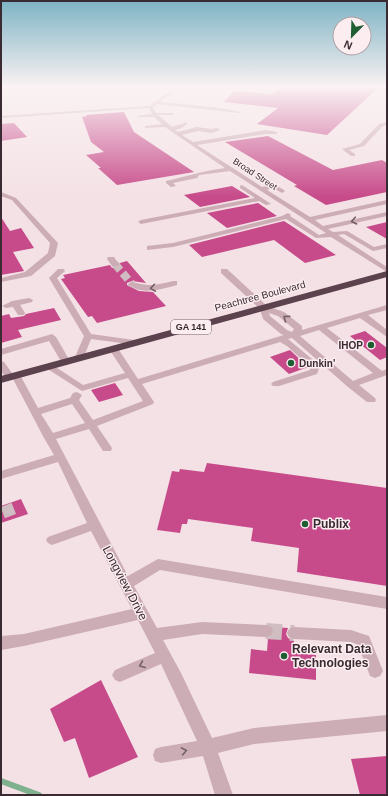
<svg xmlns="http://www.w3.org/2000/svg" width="388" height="796" viewBox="0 0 388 796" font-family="Arial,sans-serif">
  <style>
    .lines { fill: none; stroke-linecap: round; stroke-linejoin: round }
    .stream { stroke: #7fb18e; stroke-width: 6 }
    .building { fill: #c74b8a }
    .minor-tunnel-far2 { stroke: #cfbdc1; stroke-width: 8; stroke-dasharray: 8 4; stroke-linecap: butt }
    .minor-tunnel-far1 { stroke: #cfbdc1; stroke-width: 12; stroke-dasharray: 12 6; stroke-linecap: butt }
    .minor-tunnel { stroke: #cfbdc1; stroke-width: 16; stroke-dasharray: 16 8; stroke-linecap: butt }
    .minor { fill: #ccacb5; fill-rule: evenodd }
    .highway { fill: #5b424d; fill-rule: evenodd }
    .oneway { stroke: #745f66 }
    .poi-dot { fill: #1f5d33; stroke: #fbedf0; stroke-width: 1.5 }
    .labels { text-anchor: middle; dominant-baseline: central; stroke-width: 3; stroke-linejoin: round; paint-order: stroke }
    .far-street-label { font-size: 9px; fill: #3a2b32; stroke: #fbedf0 }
    .shield { fill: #fbedf0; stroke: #74656b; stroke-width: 1 }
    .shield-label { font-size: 9px; font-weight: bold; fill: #3a2b32 }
    .street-label { font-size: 10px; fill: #3a2b32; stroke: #fbedf0 }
    .poi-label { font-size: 10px; font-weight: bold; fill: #3a2b32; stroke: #fbedf0; text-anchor: end }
    .near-poi-label { font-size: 12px; font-weight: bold; fill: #3a2b32; stroke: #fbedf0; text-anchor: start }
    .near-street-label { font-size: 12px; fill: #3a2b32; stroke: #fbedf0 }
  </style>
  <rect width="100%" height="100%" fill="#f4e1e5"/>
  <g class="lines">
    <polyline class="stream" points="1,781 39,795"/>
  </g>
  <g class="building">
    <polygon points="282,86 359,86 378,88 327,135 257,124 278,108 224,102 234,91 272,94"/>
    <polygon points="124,112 134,132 194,172 117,185 98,168 101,168 86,155 104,152 91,142 82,117 87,116 86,115"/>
    <polygon points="14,123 27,137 1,141 1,124"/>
    <polygon points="268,136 333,170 382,160 387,163 387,192 326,205 294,186 297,185 225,142"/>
    <polygon points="232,186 250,197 200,207 184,195"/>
    <polygon points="258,203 277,216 227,228 207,213"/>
    <polygon points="1,217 10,231 21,228 34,248 13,252 24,271 1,275"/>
    <polygon points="284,221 336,255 305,263 274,240 202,257 189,245"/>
    <polygon points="387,222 387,239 366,227"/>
    <polygon points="127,261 146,283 132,281 127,283 127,285 139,291 153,292 166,306 97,323 92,316 88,317 61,279 65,278 63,275 110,265 112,268 118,268 120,263"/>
    <polygon points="54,308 61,320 18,330 22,337 1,343 1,316 9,314 11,318 24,316 26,314"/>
    <polygon points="365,331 387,348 387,357 380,360 350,336"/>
    <polygon points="290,350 308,367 289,374 270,357"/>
    <polygon points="115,383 123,395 99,402 91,390"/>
    <polygon points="207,463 387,488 387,586 297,572 299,548 251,541 253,528 188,519 187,524 182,524 180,533 157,530 172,471 179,472 180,469 204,472"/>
    <polygon points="21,499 28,514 1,523 1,506"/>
    <polygon points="273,627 288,628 286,634 288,638 294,641 294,653 316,655 316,680 249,673 251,649 267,651 268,638 272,636 274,632"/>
    <polygon points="101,680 138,757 89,778 75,738 64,742 50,709"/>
    <polygon points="387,756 387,795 360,795 351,759"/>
  </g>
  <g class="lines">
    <polyline class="minor-tunnel-far2" points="115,264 132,284"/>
    <polyline class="minor-tunnel-far1" points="6,505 12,520"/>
    <polyline class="minor-tunnel" points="266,631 294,633"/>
    <g class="minor">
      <polygon points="14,86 18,86 19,87 17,88"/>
      <path d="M177 86H182L160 102 213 107 241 112 239 113 157 104 153 107 156 113H174L172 115H158L172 127 187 122V124L182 128 175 130 178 132 197 127 211 129 217 128 220 130 211 133 198 131 182 135 193 142 266 130 277 132V134H266L197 145 262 187 274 184 284 190 285 191 282 193 273 188 267 190 310 217 387 200V204L315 220 323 226 387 212V216L328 229 333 232 347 231 374 247 387 244V248L373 251 344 234 338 235 387 267V272L331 237 316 238 286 219 173 247 147 250V246L173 243 282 216 288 213 291 215 290 216 319 235 326 233 230 171 199 175 197 178 173 183 176 186 171 187 166 183V181C187 176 204 171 225 168L165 127 145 128V126H147L162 124 154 117H139L137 116 152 114 149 108 1 118V116L149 106Z"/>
      <polygon points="384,86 387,86 387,87 385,87"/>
      <rect x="383" y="95" width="4" height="2"/>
      <polygon points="387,122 387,125 383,126 364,146 349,150 355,154 355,156 351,156 342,149 360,144 379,124"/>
      <polygon points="242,185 271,204 266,205 259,201 141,224 138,222 141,220 255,198 240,188 240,186"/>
      <polygon points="1,192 16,198 58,243 55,256 31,276 1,282 1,278 25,272 48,253 50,243 12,200 1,196"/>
      <polygon points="108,257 114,257 119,264 118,266 112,266 107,259"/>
      <polygon points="58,269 64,269 65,271 57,278 91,334 134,340 138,343 137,345 91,339 83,359 77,359 75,357 84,336 49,278"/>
      <path d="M221 269H227L267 306 284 312 302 326V330L387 305V310L368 315 387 330V337L360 318 327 328 382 371 387 369V375L359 385 375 398 376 400 375 402H367L348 387 292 338 288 339 318 364 320 366 317 374 279 386H273L271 384 273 382 310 370V367L287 346 280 342 142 384 154 402 153 404 97 426 112 448 111 451H103L89 429 56 439 128 576 158 559 387 597V609L160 570 134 586 157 628 202 622 266 625 271 627 273 631 271 635 266 637 202 634 163 640 181 673 212 738 254 728 387 715V731L254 744 218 753 233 795H215L203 756 161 763 155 761 153 755 155 749 161 747 197 741 161 664 120 682 115 680 112 675 115 670 155 653 138 620 24 646 1 650V636L24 634 132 609 91 531 52 545 48 543 46 540 48 537 87 523 58 462 1 479V471L54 455 44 438 13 379H7L1 371V361L4 362 12 373H19L38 408 70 398 73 393 77 392 82 395 79 400 93 420 143 401 128 378 82 391 43 366 45 364H51L83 385 125 373 109 349 114 346 117 347 138 379 284 335 281 334 263 319 260 309 221 273ZM269 313 278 316 294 329 292 332 287 330 270 316ZM319 330 373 373 353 381 300 336ZM72 404 85 423 53 433 41 414Z"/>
      <path d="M174 281H177V285C162 289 141 296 128 284L132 282C151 287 155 285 174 281Z"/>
      <polygon points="29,298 33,300 32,302 20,305 25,313 24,315 18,315 13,307 6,308 2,306 12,301"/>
      <polygon points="52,334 56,337 70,361 68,363 62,363 49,341 1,355 1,349"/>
      <polygon points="294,627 351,630 369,636 383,671 380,676 375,678 370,676 358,645 351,642 294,639 289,637 287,633 289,629"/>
    </g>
    <polygon class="highway" points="387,271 387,277 1,383 1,376"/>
  </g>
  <defs><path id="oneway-chevron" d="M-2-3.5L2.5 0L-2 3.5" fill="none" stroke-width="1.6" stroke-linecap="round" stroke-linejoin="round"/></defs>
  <g class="oneway">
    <use href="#oneway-chevron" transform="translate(354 221) rotate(168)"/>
    <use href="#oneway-chevron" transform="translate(153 288) rotate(172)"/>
    <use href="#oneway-chevron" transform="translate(286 318) rotate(-143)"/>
    <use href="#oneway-chevron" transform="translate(142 665) rotate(157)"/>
    <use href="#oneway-chevron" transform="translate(184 751) rotate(-10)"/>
  </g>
  <linearGradient id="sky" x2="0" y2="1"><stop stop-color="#7eb3c4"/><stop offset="0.44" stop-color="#faf2f3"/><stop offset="1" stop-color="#faf2f3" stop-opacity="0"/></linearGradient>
  <rect width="388" height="197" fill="url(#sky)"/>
  <g class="poi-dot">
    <circle cx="371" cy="345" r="4"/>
    <circle cx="291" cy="363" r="4"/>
    <circle cx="305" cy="524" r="4"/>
    <circle cx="284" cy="656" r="4"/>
  </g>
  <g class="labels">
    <g class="far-street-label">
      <text transform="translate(255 174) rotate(33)">Broad Street</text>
    </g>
    <rect class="shield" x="171" y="320" width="40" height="14" rx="3"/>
    <g class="shield-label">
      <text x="191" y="327">GA 141</text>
    </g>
    <g class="street-label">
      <text transform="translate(260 296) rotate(-15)">Peachtree Boulevard</text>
    </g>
    <g class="poi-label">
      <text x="363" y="345">IHOP</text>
      <text x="299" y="363" text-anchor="start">Dunkin'</text>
    </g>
    <g class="near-poi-label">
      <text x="313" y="524">Publix</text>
      <text x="292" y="649">Relevant Data<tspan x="292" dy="14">Technologies</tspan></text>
    </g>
    <g class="near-street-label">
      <text transform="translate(125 583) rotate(62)">Longview Drive</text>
    </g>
  </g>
  <rect width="388" height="796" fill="none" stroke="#3a2b32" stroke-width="4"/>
  <g transform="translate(352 36) rotate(203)"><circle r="19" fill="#fbedf0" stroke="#ae9fa4"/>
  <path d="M0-3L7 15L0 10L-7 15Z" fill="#1f5d33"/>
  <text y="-6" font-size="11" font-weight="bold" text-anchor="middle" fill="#3a2b32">N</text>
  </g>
</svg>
